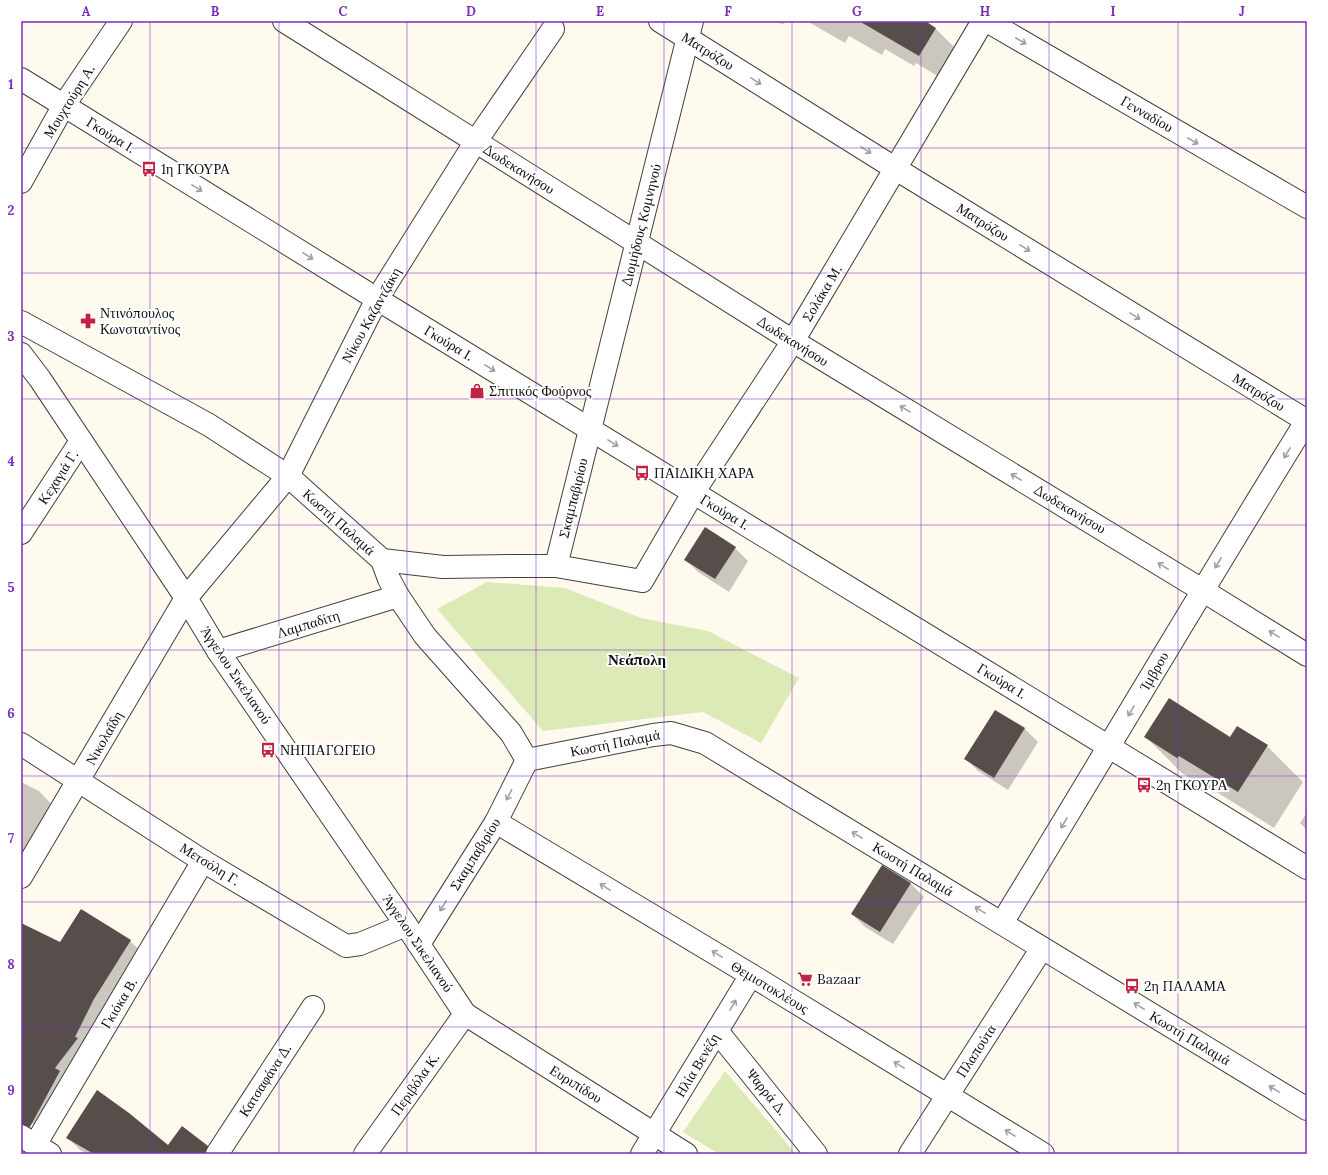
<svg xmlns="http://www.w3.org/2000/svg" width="1328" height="1175" viewBox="0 0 1328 1175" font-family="Lora,serif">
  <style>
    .green { fill: #dbeab7 }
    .shadow { fill: #0003 }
    .building { fill: #574d4a }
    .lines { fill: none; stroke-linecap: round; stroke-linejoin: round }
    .minor-casing { stroke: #414141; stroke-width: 24 }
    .minor { stroke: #fff; stroke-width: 22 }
    .oneway { stroke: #9f9f9f }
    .grid { fill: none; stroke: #7b2cbf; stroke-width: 1; stroke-opacity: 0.55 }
    .labels { text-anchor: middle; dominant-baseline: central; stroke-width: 4; stroke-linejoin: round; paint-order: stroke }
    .street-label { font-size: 14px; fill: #0e0e0e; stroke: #fff }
    .poi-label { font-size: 14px; fill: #0e0e0e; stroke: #fff; text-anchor: start }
    .neighbourhood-label { font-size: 15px; font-weight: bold; fill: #0e0e0e; stroke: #fff }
    .neatline { fill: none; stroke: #7b2cbf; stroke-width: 1.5 }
    .grid-label { font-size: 13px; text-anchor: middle; font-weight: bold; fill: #7b2cbf }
  </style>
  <rect width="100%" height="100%" fill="#fff9ee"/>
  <g class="green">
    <polygon points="487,582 565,588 641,618 708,631 799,678 761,743 703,712 543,731 437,609"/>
    <polygon points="725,1071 796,1154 719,1154 683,1132"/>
  </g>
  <g class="shadow">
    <polygon points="766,21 784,21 784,24"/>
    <polygon points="807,21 925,21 936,29 960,53 944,80 916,63 914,66 885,49 882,55 849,36 845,43"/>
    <polygon points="735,548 748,561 729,592 698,572 685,559"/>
    <polygon points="995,711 1025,729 1038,742 1008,790 978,771 965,758"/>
    <polygon points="1146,737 1231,738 1267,746 1303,782 1274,828 1215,791 1214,793 1182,773"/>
    <polygon points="21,782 39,791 58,811 21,874"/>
    <polygon points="1307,812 1307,830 1300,823"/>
    <polygon points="882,867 911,884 924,897 893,944 865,927 852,914"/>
    <polygon points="21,927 60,944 130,941 148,958 52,1137 21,1116"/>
    <polygon points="67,1137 168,1147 206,1146 214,1154 87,1154 80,1150"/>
  </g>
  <g class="building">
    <polygon points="859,21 925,21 936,28 919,56"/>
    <polygon points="705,527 736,547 715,579 684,560"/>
    <polygon points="1169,698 1230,737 1237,726 1268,745 1238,792 1179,756 1177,758 1144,737"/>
    <polygon points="995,710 1025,728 994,778 964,759"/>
    <polygon points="882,865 911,883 880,932 851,914"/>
    <polygon points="81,909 131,940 94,999 75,1037 78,1038 55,1068 60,1071 30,1127 21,1124 21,923 60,942"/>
    <polygon points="97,1090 129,1113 168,1145 182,1126 208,1146 205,1154 94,1154 66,1138"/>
  </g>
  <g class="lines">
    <g class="minor-casing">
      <g id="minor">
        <polyline points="284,21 793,341 1202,590 1307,655"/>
        <polyline points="660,21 896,169 1307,421"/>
        <polyline points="987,21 1307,207"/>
        <polyline points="21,79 377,299 1307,868"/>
        <polyline points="21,182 64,105 121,21"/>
        <polyline points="21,322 209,425 288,476 382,560 389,579 398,596 425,636 511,733 527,760 653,735 671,733 705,743 1307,1109"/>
        <polyline points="21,354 40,379 186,598 218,651 406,925 465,1014 686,1154"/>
        <polyline points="21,533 81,441"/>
        <polyline points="382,560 443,567 512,566 556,566 642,581 693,493 793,341 983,21"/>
        <polyline points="556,566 692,21"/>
        <polyline points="218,651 398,596"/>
        <polyline points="21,744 203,861 346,946 360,944 406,925"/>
        <polyline points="496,822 751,975 1043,1154"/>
        <polyline points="21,877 186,598 288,476 377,299 476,141 553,29"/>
        <path d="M1002 923C1104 756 1204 586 1307 420"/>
        <polyline points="419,944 496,822 527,760"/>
        <polyline points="717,1031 816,1154"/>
        <polyline points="21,1136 50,1154"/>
        <polyline points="35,1145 203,861"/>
        <polyline points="217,1154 313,1007"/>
        <polyline points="365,1154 465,1014"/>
        <polyline points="642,1154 751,975"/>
        <polyline points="910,1154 1042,948"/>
      </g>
    </g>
    <use href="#minor" class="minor"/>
  </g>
  <defs><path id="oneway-shaft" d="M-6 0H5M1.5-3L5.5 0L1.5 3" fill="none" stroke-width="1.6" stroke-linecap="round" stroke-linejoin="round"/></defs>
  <g class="oneway">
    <use href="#oneway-shaft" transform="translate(1021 41) rotate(30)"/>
    <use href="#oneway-shaft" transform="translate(756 81) rotate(32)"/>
    <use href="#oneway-shaft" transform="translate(1193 141) rotate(30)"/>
    <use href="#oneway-shaft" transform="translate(866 150) rotate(32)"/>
    <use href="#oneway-shaft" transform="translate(197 188) rotate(32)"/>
    <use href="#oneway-shaft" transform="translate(1025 248) rotate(32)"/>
    <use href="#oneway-shaft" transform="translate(308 256) rotate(32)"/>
    <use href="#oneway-shaft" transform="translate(1135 316) rotate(32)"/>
    <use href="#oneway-shaft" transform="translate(490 368) rotate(31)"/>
    <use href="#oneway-shaft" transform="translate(905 409) rotate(-149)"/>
    <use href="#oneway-shaft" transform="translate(613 443) rotate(32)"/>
    <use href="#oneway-shaft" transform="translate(1287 453) rotate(122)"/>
    <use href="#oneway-shaft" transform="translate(1016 477) rotate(-149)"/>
    <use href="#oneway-shaft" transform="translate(1218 563) rotate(122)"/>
    <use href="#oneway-shaft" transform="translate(1163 566) rotate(-149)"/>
    <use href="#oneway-shaft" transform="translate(1274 634) rotate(-148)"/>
    <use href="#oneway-shaft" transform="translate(1131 711) rotate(120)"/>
    <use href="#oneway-shaft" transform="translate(509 795) rotate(117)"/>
    <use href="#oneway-shaft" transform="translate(1064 823) rotate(121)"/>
    <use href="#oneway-shaft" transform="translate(857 835) rotate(-149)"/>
    <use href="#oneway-shaft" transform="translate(605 887) rotate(-149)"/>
    <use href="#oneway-shaft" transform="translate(443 906) rotate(122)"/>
    <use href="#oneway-shaft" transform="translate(980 910) rotate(-149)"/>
    <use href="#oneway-shaft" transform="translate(717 954) rotate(-149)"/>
    <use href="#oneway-shaft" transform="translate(733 1005) rotate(-59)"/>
    <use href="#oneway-shaft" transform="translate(1139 1006) rotate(-149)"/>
    <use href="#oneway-shaft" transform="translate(899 1065) rotate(-149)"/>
    <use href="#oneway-shaft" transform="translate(1274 1089) rotate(-149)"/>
    <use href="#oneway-shaft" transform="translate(1010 1133) rotate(-148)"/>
  </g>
  <path class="grid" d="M150 21V1154M279 21V1154M407 21V1154M536 21V1154M664 21V1154M792 21V1154M921 21V1154M1049 21V1154M1178 21V1154M21 148H1307M21 273H1307M21 399H1307M21 525H1307M21 650H1307M21 776H1307M21 902H1307M21 1027H1307"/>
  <defs>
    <g id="bus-bare" transform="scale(1.2)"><path d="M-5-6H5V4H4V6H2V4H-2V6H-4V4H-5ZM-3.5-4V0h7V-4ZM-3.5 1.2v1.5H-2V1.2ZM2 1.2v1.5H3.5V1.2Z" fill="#c12346" stroke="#fff" stroke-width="2.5" paint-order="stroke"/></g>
    <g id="pharmacy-bare" transform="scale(1.2)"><path d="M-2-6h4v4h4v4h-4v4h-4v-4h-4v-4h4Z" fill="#c12346" stroke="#fff" stroke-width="2.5" paint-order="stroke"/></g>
    <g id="shop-bare" transform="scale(1.2)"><path d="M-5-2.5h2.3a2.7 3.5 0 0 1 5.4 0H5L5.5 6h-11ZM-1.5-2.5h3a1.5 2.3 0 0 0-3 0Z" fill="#c12346" stroke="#fff" stroke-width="2.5" paint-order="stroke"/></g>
    <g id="supermarket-bare" transform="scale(1.2)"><path d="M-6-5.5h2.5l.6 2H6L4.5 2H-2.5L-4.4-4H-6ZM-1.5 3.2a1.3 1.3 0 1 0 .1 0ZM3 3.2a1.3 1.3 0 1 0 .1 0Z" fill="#c12346" stroke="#fff" stroke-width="2.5" paint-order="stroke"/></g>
  </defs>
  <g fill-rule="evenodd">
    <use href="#bus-bare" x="149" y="169"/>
    <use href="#pharmacy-bare" x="88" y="321"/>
    <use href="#shop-bare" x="477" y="391"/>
    <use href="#bus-bare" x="642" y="473"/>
    <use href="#bus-bare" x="268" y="750"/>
    <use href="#bus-bare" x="1144" y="785"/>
    <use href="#supermarket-bare" x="805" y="979"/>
    <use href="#bus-bare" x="1132" y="986"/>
  </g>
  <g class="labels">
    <g class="street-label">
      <text transform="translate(708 51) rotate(32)">Ματρόζου</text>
      <text transform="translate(69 101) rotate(-58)">Μουχτούρη Α.</text>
      <text transform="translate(1147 114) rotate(30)">Γενναδίου</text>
      <text transform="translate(111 135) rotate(32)">Γκούρα Ι.</text>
      <text transform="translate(519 169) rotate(32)">Δωδεκανήσου</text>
      <text transform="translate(983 222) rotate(32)">Ματρόζου</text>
      <text transform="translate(641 225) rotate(-76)">Διομήδους Κομνηνού</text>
      <text transform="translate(822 293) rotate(-59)">Σολάκα Μ.</text>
      <text transform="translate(371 315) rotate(-61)">Νίκου Καζαντζάκη</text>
      <text transform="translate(793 341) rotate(32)">Δωδεκανήσου</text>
      <text transform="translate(449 343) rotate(31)">Γκούρα Ι.</text>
      <text transform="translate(1259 392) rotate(32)">Ματρόζου</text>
      <text transform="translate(58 477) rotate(-57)">Κεχαγιά Γ.</text>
      <text transform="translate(573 498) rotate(-76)">Σκαμπαβιρίου</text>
      <text transform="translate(1070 509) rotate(31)">Δωδεκανήσου</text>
      <text transform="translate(725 512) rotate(31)">Γκούρα Ι.</text>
      <text transform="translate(339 522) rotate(42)">Κωστή Παλαμά</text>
      <text transform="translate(308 624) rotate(-17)">Λαμπαδίτη</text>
      <text transform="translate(1154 671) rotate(-60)">Ίμβρου</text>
      <text transform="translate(236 675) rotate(56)">Άγγελου Σικελιανού</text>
      <text transform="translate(1002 681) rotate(31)">Γκούρα Ι.</text>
      <text transform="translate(104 738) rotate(-60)">Νικολαΐδη</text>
      <text transform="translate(615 743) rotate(-11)">Κωστή Παλαμά</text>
      <text transform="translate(475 854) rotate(-58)">Σκαμπαβιρίου</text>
      <text transform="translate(210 864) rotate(32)">Μετσόλη Γ.</text>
      <text transform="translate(913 869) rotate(31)">Κωστή Παλαμά</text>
      <text transform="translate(418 943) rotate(56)">Άγγελου Σικελιανού</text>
      <text transform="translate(770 987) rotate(31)">Θεμιστοκλέους</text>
      <text transform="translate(119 1003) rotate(-59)">Γκιόκα Β.</text>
      <text transform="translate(1190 1038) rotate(31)">Κωστή Παλαμά</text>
      <text transform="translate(976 1051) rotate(-57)">Πλαπούτα</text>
      <text transform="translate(697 1065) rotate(-59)">Ηλία Βενέζη</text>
      <text transform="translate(265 1080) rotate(-57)">Κατσαφάνα Δ.</text>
      <text transform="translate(415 1084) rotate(-55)">Περιβόλα Κ.</text>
      <text transform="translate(576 1084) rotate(32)">Ευριπίδου</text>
      <text transform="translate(767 1092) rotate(51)">Ψαρρά Δ.</text>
    </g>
    <g class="poi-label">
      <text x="161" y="169">1η ΓΚΟΥΡΑ</text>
      <text x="100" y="313">Ντινόπουλος<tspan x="100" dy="16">Κωνσταντίνος</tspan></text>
      <text x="489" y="391">Σπιτικός Φούρνος</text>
      <text x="654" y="473">ΠΑΙΔΙΚΗ ΧΑΡΑ</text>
      <text x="280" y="750">ΝΗΠΙΑΓΩΓΕΙΟ</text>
      <text x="1156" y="785">2η ΓΚΟΥΡΑ</text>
      <text x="817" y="979">Bazaar</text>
      <text x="1144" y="986">2η ΠΑΛΑΜΑ</text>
    </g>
    <g class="neighbourhood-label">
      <text x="637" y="659">Νεάπολη</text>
    </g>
  </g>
  <rect width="1328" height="1175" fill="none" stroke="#ffffff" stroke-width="44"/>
  <rect x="22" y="22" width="1284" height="1131" class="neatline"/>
  <g class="grid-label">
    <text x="86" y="16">A</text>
    <text x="215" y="16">B</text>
    <text x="343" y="16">C</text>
    <text x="471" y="16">D</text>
    <text x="600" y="16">E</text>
    <text x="728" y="16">F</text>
    <text x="857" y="16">G</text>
    <text x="985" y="16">H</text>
    <text x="1113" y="16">I</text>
    <text x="1242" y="16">J</text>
    <text x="11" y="89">1</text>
    <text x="11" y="215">2</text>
    <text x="11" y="341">3</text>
    <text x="11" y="466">4</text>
    <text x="11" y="592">5</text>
    <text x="11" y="718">6</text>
    <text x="11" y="843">7</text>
    <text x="11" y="969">8</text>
    <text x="11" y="1095">9</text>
  </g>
</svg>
